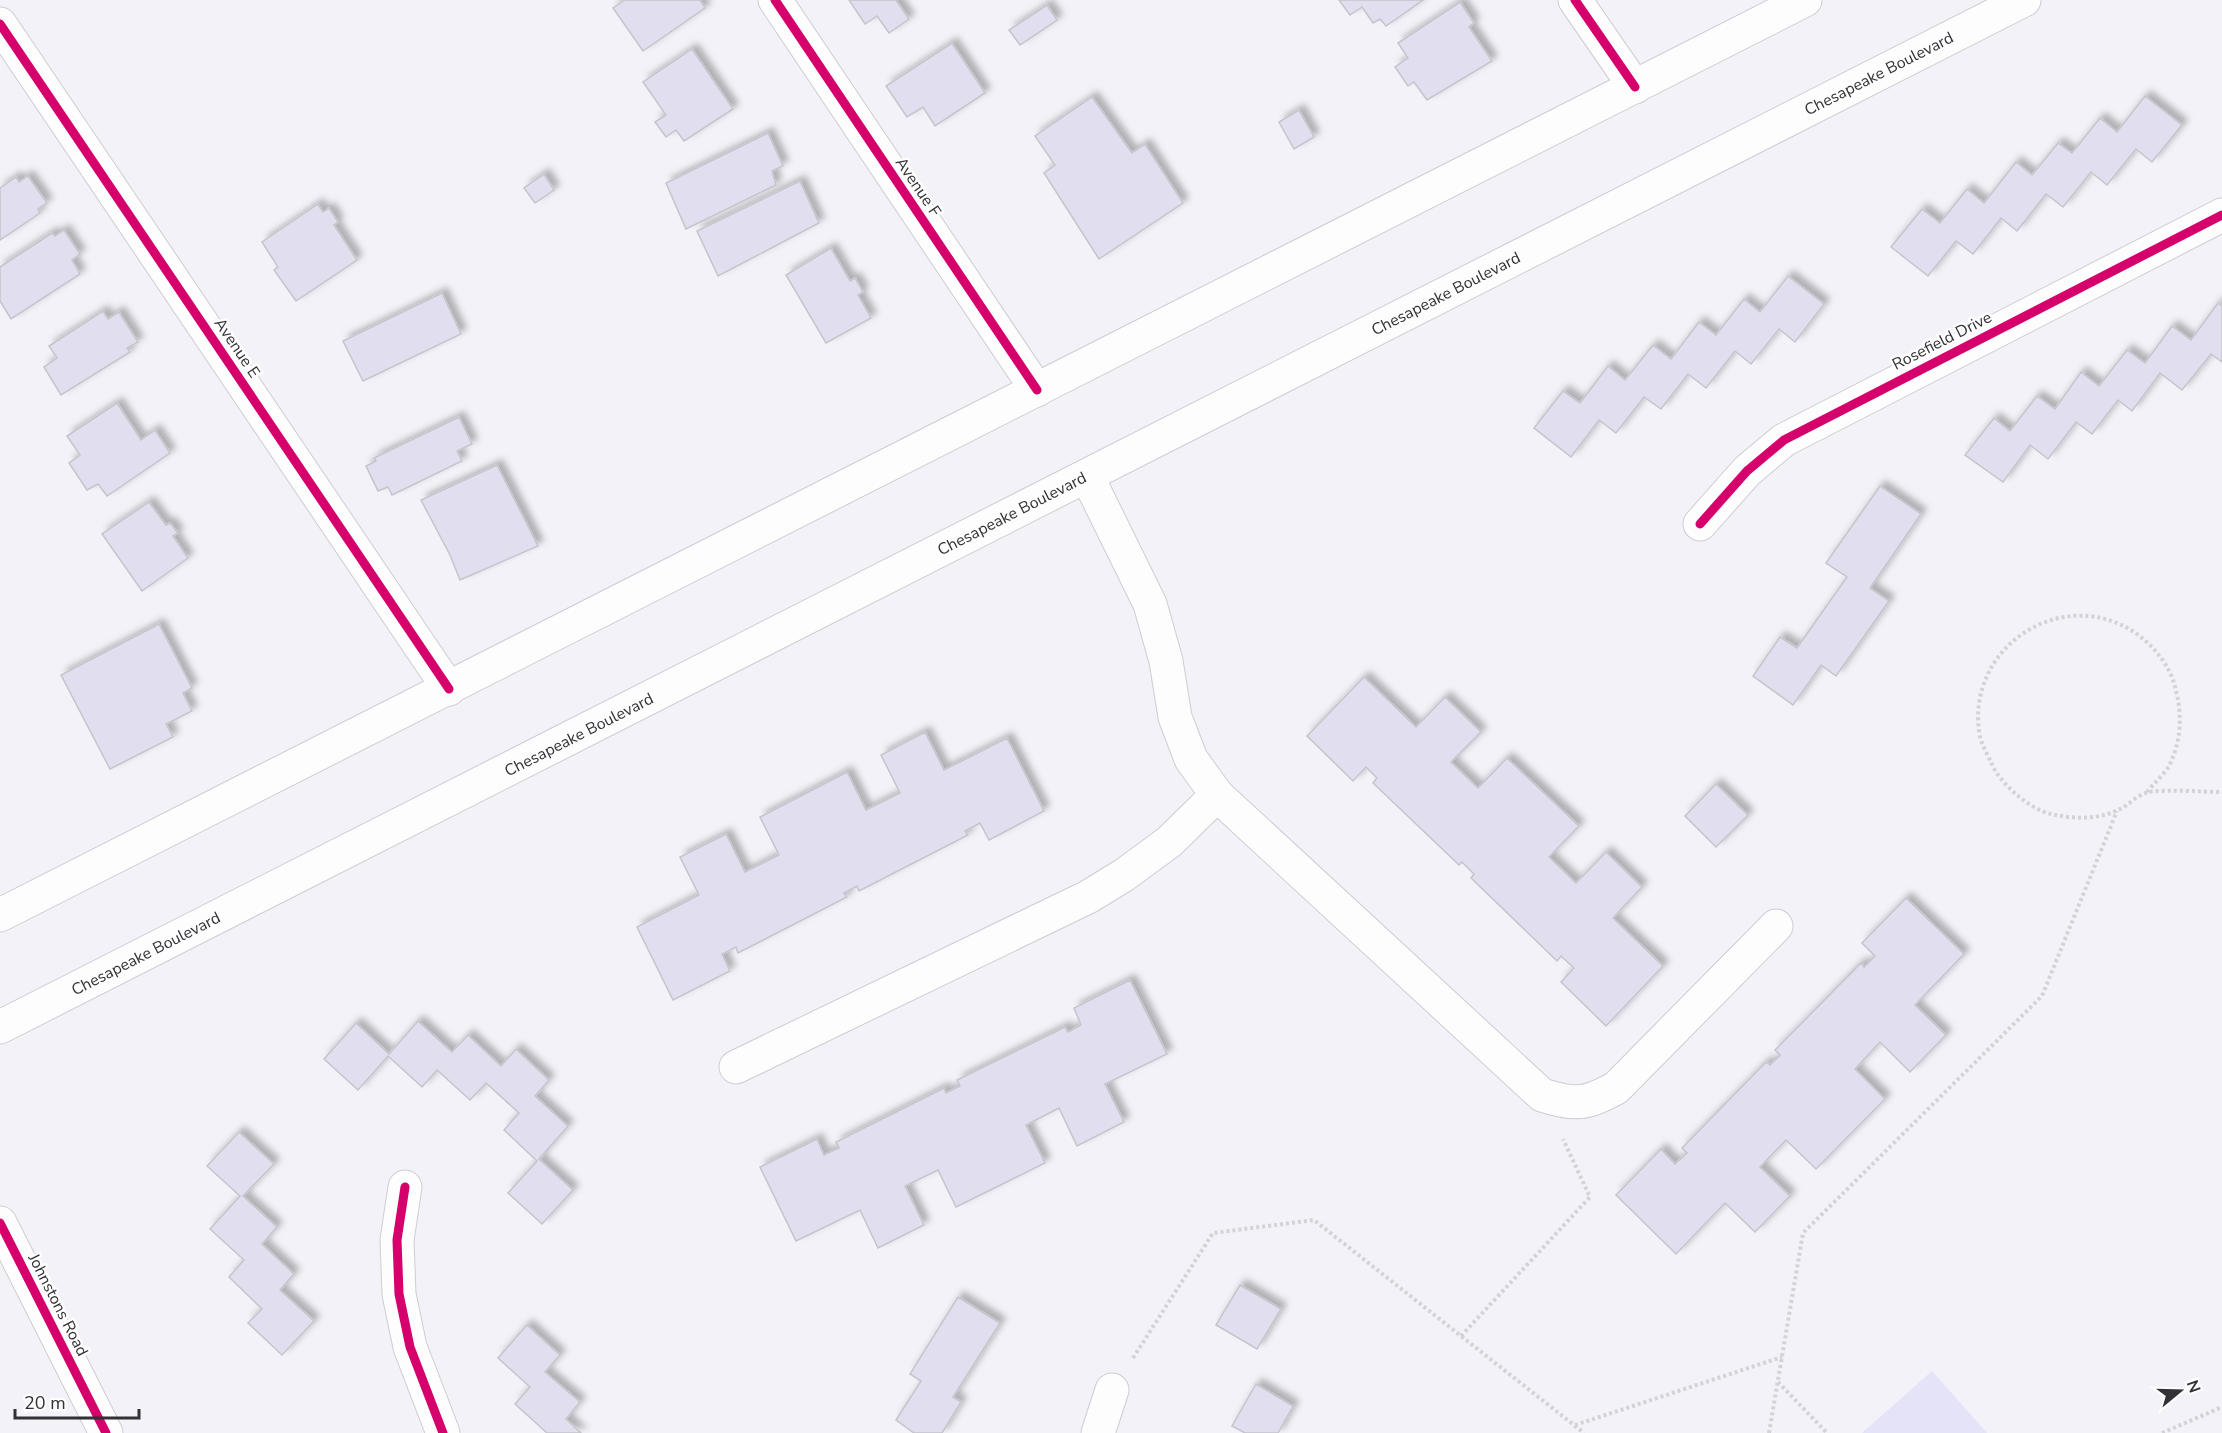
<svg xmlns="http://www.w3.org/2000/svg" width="2222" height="1433" viewBox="0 0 2222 1433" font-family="'Nunito Sans',sans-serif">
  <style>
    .green { fill: #e5e3f8 }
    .building { fill: #e1dfef; stroke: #c5c4ca; stroke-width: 1.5; filter: url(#shadow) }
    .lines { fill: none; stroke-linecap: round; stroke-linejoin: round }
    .minor-casing { stroke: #cdcdd2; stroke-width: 35 }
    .major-casing { stroke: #cdcdd2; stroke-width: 35 }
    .path { stroke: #d3d3d6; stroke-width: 4; stroke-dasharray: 3 3; stroke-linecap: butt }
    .minor { stroke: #fdfdfe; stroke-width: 33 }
    .major { stroke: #fdfdfe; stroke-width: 33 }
    .cycleway-casing { stroke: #fdfdfd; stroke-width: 13 }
    .cycleway { stroke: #d6006c; stroke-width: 9 }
    .labels { text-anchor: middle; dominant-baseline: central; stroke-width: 5; stroke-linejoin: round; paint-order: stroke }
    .street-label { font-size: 16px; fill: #313136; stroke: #fdfdfd }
  </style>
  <defs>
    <filter id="shadow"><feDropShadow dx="5.5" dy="-5.5" stdDeviation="3" flood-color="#0004"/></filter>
  </defs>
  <rect width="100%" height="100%" fill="#f2f2f8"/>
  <polygon class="green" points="1932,1371 1987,1433 1862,1433"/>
  <g class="building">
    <polygon points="625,0 700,0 705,8 643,51 613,8"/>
    <polygon points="849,0 896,0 909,19 889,33 877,16 865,24"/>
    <polygon points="1339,0 1423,0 1386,26 1380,19 1373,23 1362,7 1350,15"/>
    <polygon points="1460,2 1474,23 1469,27 1492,61 1427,100 1414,82 1408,86 1395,67 1408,58 1398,43"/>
    <polygon points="1047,5 1057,20 1020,45 1009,30"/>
    <polygon points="952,43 985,93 935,126 923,107 907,117 886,86"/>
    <polygon points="692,49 733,109 684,141 676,130 666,137 655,122 666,115 643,82"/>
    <polygon points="2145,96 2182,125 2152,162 2136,149 2107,185 2091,172 2063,207 2046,194 2017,231 2001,218 1973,254 1956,241 1928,276 1891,247 1922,209 1940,223 1967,189 1984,203 2016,162 2032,175 2058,143 2072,153 2100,118 2117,132"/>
    <polygon points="1092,97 1132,153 1145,144 1183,203 1099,259 1044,173 1055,165 1035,136"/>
    <polygon points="1299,110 1314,137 1294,149 1279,122"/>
    <polygon points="768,133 783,166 772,171 776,185 686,229 666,183"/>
    <polygon points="544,174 554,190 535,203 524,188"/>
    <polygon points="28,176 47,203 38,209 40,213 0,240 0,188 16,177 19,182"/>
    <polygon points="800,181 819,223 718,276 697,231"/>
    <polygon points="318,204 323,212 329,208 338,222 334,225 357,260 296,301 274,270 278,267 262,242"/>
    <polygon points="64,230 80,254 72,260 80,274 11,319 0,301 0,267 52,233 55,236"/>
    <polygon points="831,248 850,281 855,278 863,292 858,295 871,318 826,343 786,275"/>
    <polygon points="1788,276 1824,304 1795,342 1779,329 1751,364 1735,351 1706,388 1688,374 1661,409 1644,397 1616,433 1599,420 1571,457 1534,428 1563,391 1580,403 1608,366 1625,380 1653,345 1671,359 1699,322 1716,335 1744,299 1760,312"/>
    <polygon points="442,293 461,334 363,381 343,341"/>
    <polygon points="2218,303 2222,306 2222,362 2211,354 2182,390 2160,373 2132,411 2118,400 2092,434 2076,422 2048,459 2030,445 2003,482 1965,455 1994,418 2010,431 2037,396 2055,409 2081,372 2099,386 2127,350 2145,363 2172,326 2191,340"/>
    <polygon points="103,311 108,319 119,312 138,342 127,348 130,352 61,395 44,367 57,358 49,346"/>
    <polygon points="117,403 141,440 155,430 170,453 107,496 98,484 87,490 69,463 80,455 67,436"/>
    <polygon points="459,417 472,444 457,451 462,461 392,495 388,487 378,491 366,466 376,461 374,458"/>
    <polygon points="497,465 538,546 460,580 450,555 421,500"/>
    <polygon points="1880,486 1921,514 1870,588 1889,601 1836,676 1821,665 1793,705 1753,676 1780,637 1797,648 1847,577 1826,563"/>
    <polygon points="149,502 166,525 170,523 178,533 173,536 188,558 142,591 102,534"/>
    <polygon points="159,624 192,688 183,693 192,711 166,724 173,737 110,769 61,675"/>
    <polygon points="1364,677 1416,727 1445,697 1481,732 1451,762 1478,788 1507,758 1579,826 1549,857 1576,883 1606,852 1642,887 1613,918 1663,966 1606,1026 1561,982 1574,968 1561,956 1557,961 1471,878 1474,874 1462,862 1459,865 1373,783 1377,778 1366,767 1353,781 1307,736"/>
    <polygon points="925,732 944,770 1007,738 1044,811 989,840 980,823 965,831 968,835 859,891 857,886 844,893 847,897 738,953 736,947 722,954 730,971 673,1000 637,927 699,895 680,857 726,834 745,872 779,855 760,817 847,772 866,810 900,793 881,755"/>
    <polygon points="1716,784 1748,815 1716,847 1685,816"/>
    <polygon points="1906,898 1964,954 1915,1005 1946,1035 1910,1072 1880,1042 1855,1069 1885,1099 1816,1169 1786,1140 1760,1167 1790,1196 1755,1232 1725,1203 1676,1254 1616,1195 1661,1149 1675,1164 1687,1153 1682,1148 1766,1062 1770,1065 1780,1055 1775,1050 1861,963 1864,967 1875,956 1862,943"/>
    <polygon points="1130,980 1167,1054 1105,1084 1124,1122 1077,1146 1059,1108 1026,1125 1045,1163 956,1207 938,1170 905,1186 924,1225 878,1248 860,1210 796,1241 760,1167 817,1139 824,1155 839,1148 836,1142 944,1088 946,1093 960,1086 957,1080 1065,1027 1068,1032 1081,1025 1074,1008"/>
    <polygon points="418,1021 452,1052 468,1035 501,1066 516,1049 549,1080 535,1096 568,1126 539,1159 573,1190 542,1224 508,1193 537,1161 504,1130 519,1113 486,1083 470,1100 437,1070 422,1087 388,1056 358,1090 324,1059 356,1023 389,1054"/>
    <polygon points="239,1132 274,1164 243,1196 277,1227 262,1244 294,1274 280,1290 314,1321 282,1355 248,1323 262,1309 229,1277 244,1260 210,1229 240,1196 207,1166"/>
    <polygon points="1240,1285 1281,1309 1257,1349 1216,1325"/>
    <polygon points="958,1297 1000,1323 953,1397 961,1402 942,1433 914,1433 896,1420 921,1381 910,1374"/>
    <polygon points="527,1325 560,1355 545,1372 580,1402 566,1419 581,1433 547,1433 515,1404 530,1387 498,1358"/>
    <polygon points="1256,1384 1293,1406 1278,1433 1245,1433 1232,1426"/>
  </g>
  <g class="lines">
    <g class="minor-casing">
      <g id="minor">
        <polyline points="775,0 1037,390"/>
        <polyline points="1575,0 1635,87"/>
        <polyline points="0,24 449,689"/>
        <path d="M1087 476 1150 604 1166 661 1175 717 1191 759 1217 795 1542 1095C1576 1106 1586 1104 1616 1088L1776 926"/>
        <polyline points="1700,524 1747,471 1784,440 2222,215"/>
        <polyline points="736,1067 1088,897 1124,875 1169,842 1217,795"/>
        <polyline points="405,1187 397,1240 399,1294 410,1347 443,1433"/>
        <polyline points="0,1223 106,1433"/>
        <polyline points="1098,1433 1112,1390"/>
      </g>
    </g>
    <g class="major-casing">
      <g id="major">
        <polyline points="0,915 1805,0"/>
        <polyline points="0,1027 2024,0"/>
      </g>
    </g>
    <g class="path">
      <path d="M2147 792C2154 783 2165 774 2170 764 2183 736 2182 708 2173 680 2166 661 2153 646 2137 634 2063 582 1963 648 1980 737 1982 745 1987 754 1991 762 1999 783 2029 809 2051 814 2073 819 2097 820 2118 810 2128 806 2138 794 2149 792 2170 789 2200 792 2222 792"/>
      <polyline points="1461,1336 1590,1197 1563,1139"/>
      <polyline points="1133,1358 1213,1233 1314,1220 1584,1433"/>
      <polyline points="1778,1382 1827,1433"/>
      <polyline points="1575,1425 1782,1357"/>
      <polyline points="1769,1433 1803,1233 2042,996 2117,811"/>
      <polyline points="2162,1433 2222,1407"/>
    </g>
    <use href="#minor" class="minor"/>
    <use href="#major" class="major"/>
    <g class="cycleway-casing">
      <g id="cycleway">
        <polyline points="775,0 1037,390"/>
        <polyline points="1575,0 1635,87"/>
        <polyline points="0,24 449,689"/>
        <polyline points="1700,524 1747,471 1784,440 2222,215"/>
        <polyline points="405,1187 397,1240 399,1294 410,1347 443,1433"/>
        <polyline points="0,1223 106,1433"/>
      </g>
    </g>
    <use href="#cycleway" class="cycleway"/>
  </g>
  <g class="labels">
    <g class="street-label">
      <text transform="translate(1879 74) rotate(-27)">Chesapeake Boulevard</text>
      <text transform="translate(918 187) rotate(56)">Avenue F</text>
      <text transform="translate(1446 294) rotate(-27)">Chesapeake Boulevard</text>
      <text transform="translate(1942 341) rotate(-27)">Rosefield Drive</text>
      <text transform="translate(237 348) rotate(56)">Avenue E</text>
      <text transform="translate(1012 514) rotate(-27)">Chesapeake Boulevard</text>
      <text transform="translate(579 735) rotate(-27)">Chesapeake Boulevard</text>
      <text transform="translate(146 954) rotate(-27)">Chesapeake Boulevard</text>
      <text transform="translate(58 1305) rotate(63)">Johnstons Road</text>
    </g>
  </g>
  <g transform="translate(2180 1391) rotate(71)" stroke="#fdfdfd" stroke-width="4.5" paint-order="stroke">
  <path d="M0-4.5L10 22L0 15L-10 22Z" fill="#313136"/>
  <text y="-9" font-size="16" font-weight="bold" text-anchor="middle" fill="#313136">N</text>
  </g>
  <path d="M15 1409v9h124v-9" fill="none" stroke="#313136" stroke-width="3"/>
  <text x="24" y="1409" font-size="18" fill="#313136" stroke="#fdfdfd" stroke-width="4.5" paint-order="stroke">20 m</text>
</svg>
